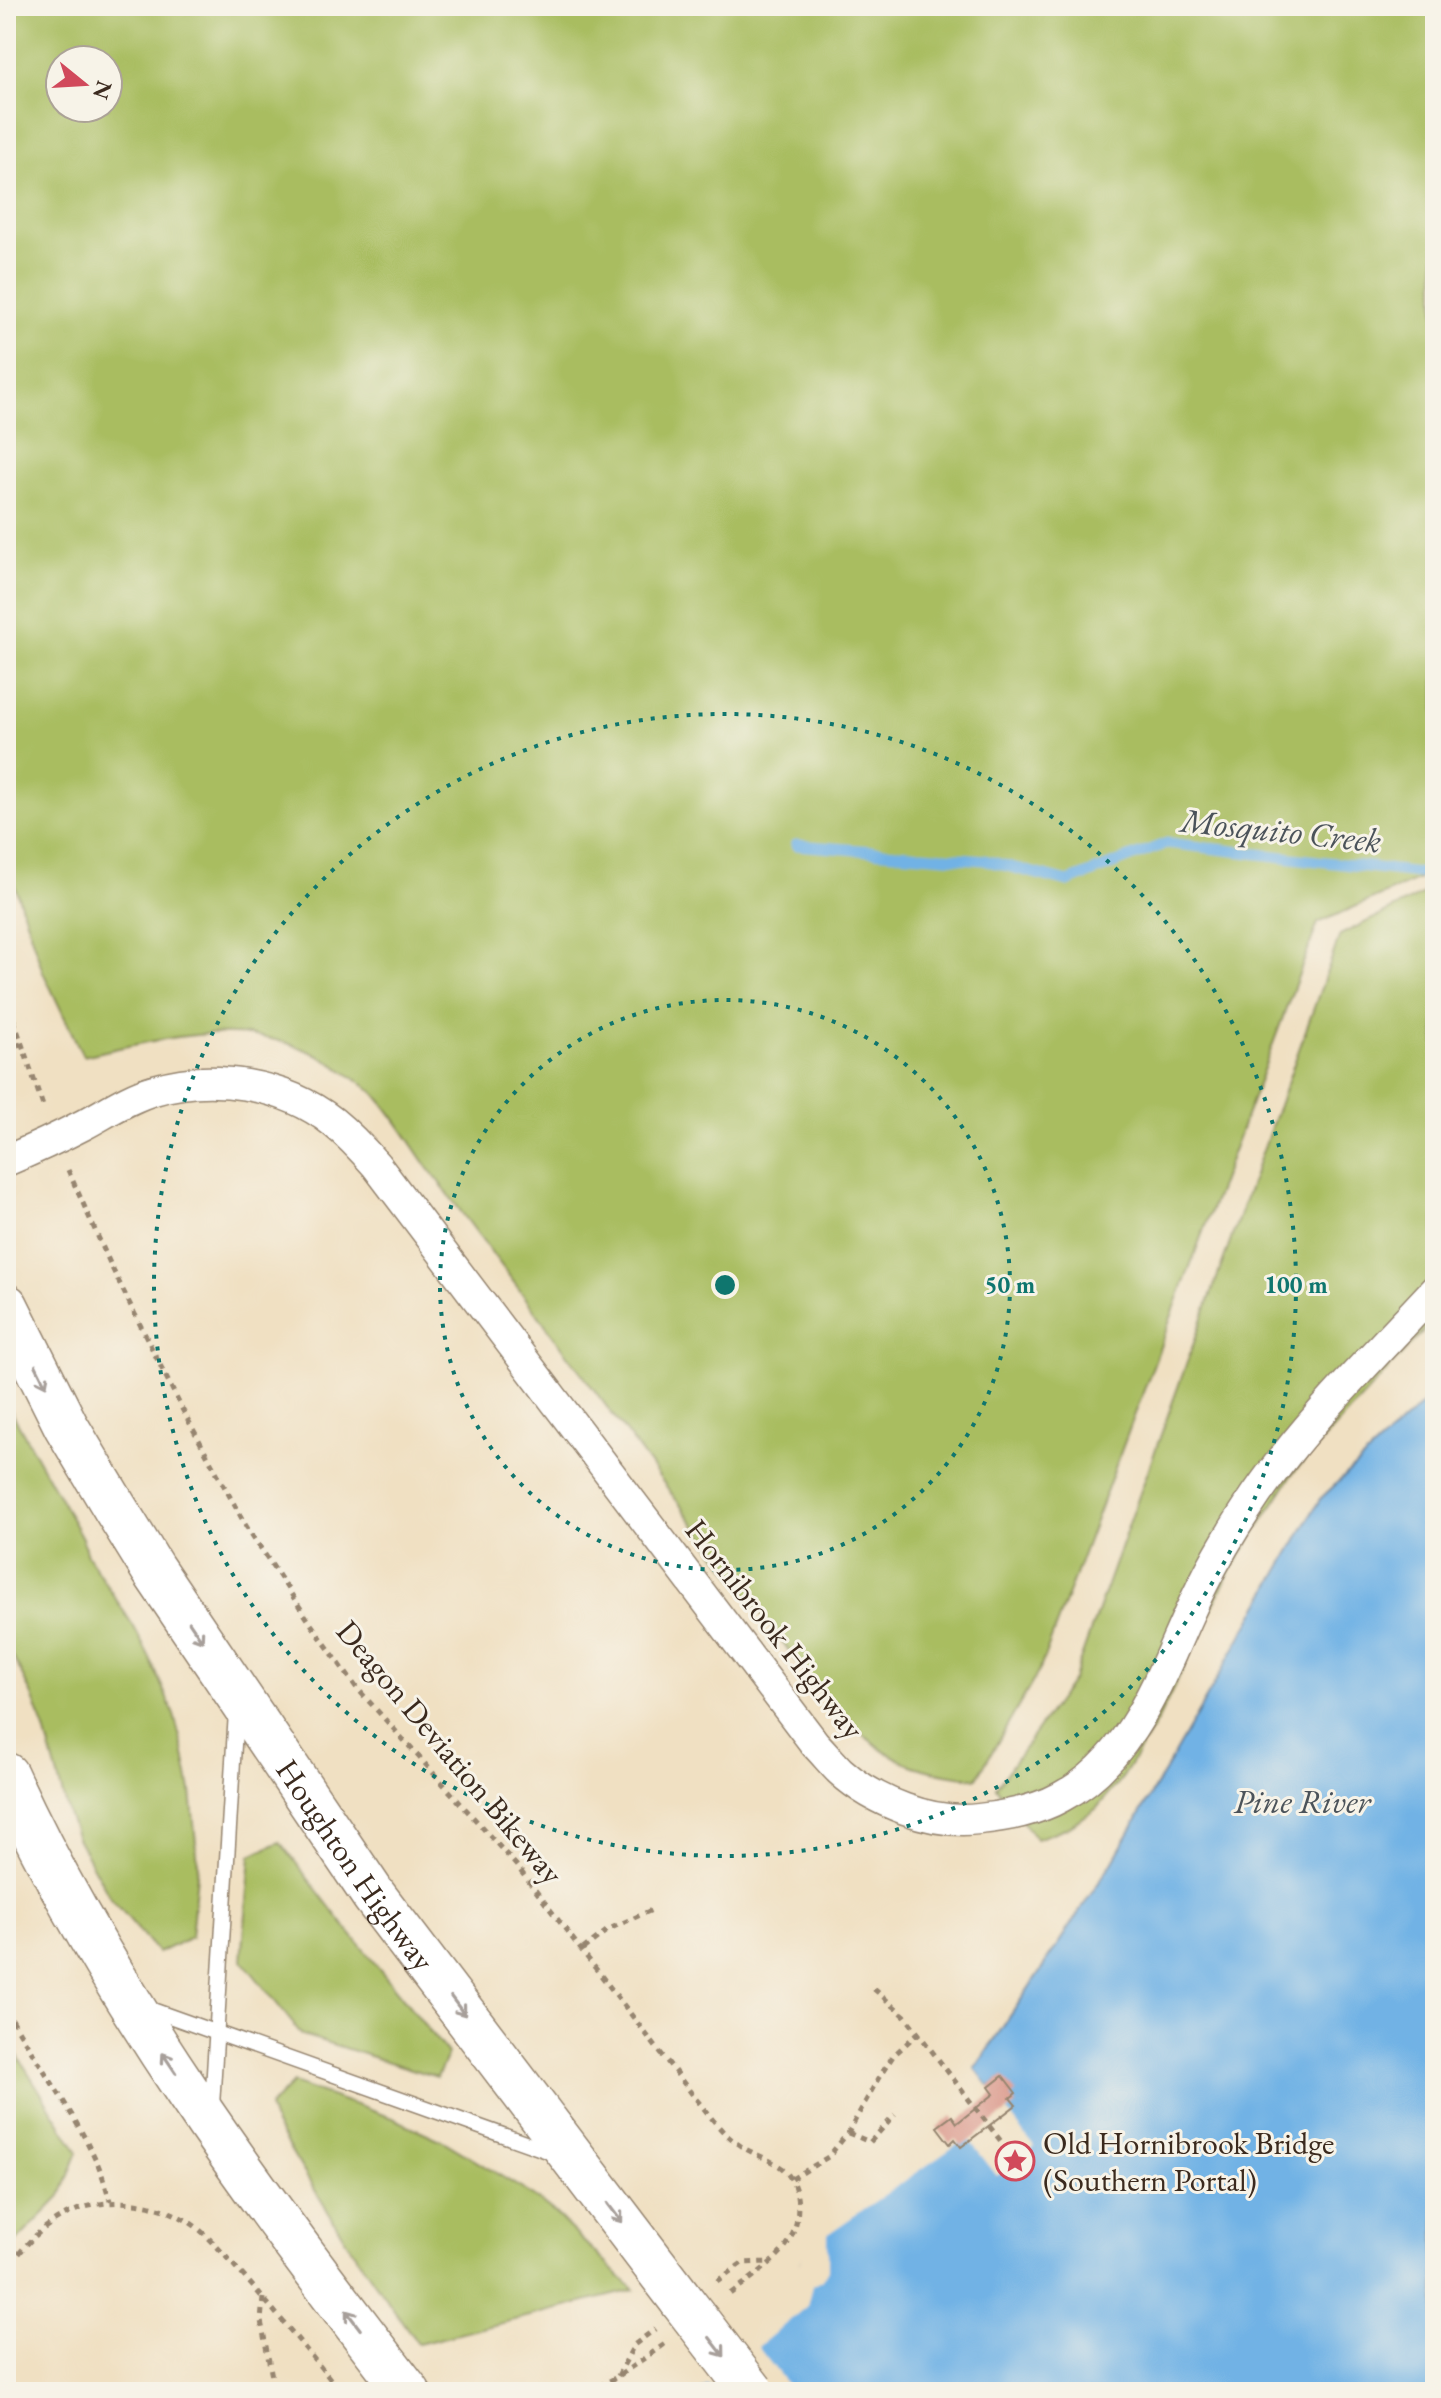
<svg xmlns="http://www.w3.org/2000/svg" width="1441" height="2398" viewBox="0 0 1441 2398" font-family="'EB Garamond',serif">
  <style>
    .green { fill: #a9bd61; stroke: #727440; stroke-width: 2; fill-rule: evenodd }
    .water { fill: #71b2e5; stroke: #566e82; stroke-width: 2 }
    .pier { fill: #f0e0c2 }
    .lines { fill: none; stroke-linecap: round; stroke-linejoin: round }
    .stream { stroke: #71b2e5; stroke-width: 11 }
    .building { fill: #da9689 }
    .lane-casing { stroke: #968570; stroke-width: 17 }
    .street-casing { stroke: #968570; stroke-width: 33 }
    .highway-casing { stroke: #968570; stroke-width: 47 }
    .path { stroke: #968570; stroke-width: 5; stroke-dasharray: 6 6; stroke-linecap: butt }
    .lane { stroke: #fff; stroke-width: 14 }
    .street { stroke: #fff; stroke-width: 30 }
    .highway { stroke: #fff; stroke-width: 44 }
    .highway-bridge-casing { stroke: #968570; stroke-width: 47; stroke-linecap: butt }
    .highway-bridge { stroke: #fff; stroke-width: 44 }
    .oneway { stroke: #a79f9a }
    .ring { fill: none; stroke: #0f766e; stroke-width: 4; stroke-dasharray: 4 8 }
    .labels { text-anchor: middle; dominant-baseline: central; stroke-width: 6; stroke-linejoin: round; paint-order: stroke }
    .street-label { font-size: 32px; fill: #3b2a1e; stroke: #f7f3e8 }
    .poi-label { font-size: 32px; fill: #3b2a1e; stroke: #f7f3e8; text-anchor: start }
    .water-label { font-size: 34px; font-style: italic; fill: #4b535a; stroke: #f7f3e8 }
    .centre { fill: #0f766e; stroke: #f7f3e8; stroke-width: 4 }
    .ring-label { font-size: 24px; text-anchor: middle; font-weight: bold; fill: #0f766e; stroke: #f7f3e8; stroke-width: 6; stroke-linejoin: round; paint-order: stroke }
  </style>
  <rect width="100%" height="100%" fill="#f7f3e8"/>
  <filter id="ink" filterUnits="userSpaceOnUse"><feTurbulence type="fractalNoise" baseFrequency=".0125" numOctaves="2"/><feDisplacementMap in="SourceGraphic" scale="16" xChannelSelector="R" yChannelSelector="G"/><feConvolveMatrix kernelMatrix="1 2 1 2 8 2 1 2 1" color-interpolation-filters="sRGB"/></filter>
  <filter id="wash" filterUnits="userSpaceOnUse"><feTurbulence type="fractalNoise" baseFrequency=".006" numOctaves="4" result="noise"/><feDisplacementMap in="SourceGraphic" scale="32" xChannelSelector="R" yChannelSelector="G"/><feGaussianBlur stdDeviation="1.8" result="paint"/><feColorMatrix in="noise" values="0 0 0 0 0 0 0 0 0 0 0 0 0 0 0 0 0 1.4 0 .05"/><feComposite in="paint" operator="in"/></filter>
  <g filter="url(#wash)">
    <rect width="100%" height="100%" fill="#f0e0c2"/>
    <g class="green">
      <path d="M6 6H1435V872L1318 923 1040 1669 977 1778C954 1776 931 1773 909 1764 877 1750 849 1724 825 1699L427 1166C411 1143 396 1118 377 1096 370 1087 358 1081 348 1074 264 1012 177 1035 83 1056L43 972 6 859ZM60 60H108V108H60Z"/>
      <polygon points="1435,888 1435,1318 1293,1473 1227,1577 1158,1720 1123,1777 1096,1809 1068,1827 1036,1839 996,1787 1073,1680 1340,935"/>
      <polygon points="6,1402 82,1538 87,1555 134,1627 150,1658 174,1715 183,1749 191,1791 198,1864 191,1937 158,1953 110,1897 77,1838 68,1814 45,1730 30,1691 6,1643"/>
      <polygon points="280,1842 339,1919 448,2054 437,2077 302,2035 242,1960 251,1855"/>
      <polygon points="6,2037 78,2152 61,2196 6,2252"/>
      <polygon points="293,2083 395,2119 443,2141 529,2193 552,2211 634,2290 418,2344 350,2247 275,2125 269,2107"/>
    </g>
    <polygon class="water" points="1435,1392 1435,2392 642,2392 793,2277 815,2236 1015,2105 1010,2098 1003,2077 989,2087 975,2069 1113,1861 1320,1499"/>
    <polygon class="pier" points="972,2065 989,2087 1003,2076 1010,2098 1016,2105 1008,2112 1034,2147 997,2176 970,2141 961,2147 958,2144 828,2234 828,2270 822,2280 812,2286 807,2306 758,2347 793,2392 714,2392 708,2385 697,2392 638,2392 790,2274 800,2262 811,2235 953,2136 962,2142 1002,2082 991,2090 987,2091 971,2071"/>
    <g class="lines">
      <g class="stream">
        <polyline points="1435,470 1435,472"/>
        <polyline points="796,845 984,860 1068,882 1167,843 1435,875"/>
      </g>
    </g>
    <g id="blocks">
      <polygon class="building" points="1003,2076 1016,2093 1010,2098 1016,2105 961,2147 955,2139 950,2144 937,2127 952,2116 957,2123 994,2094 989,2087"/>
    </g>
  </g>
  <g filter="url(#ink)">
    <use href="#blocks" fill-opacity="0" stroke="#968570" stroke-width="2"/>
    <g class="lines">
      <g class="lane-casing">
        <g id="lane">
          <polyline points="147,2008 553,2153"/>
          <polyline points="212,2106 236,1712"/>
        </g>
      </g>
      <g class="street-casing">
        <path id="street" d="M6 1161C32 1150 58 1138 83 1125 106 1113 129 1097 154 1090 212 1072 285 1084 333 1122 349 1135 363 1150 376 1165L815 1744C823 1752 831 1762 840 1771 874 1802 932 1825 979 1819 1007 1816 1036 1811 1061 1797 1140 1756 1165 1658 1203 1584 1218 1554 1237 1523 1256 1495 1307 1421 1374 1356 1435 1290"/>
      </g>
      <g class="highway-casing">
        <g id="highway">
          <path id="s1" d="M6 1306 66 1426 115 1508 152 1568 374 1896 682 2301"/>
          <path d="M6 1775C109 1999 258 2198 408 2392"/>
        </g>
      </g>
      <g class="path">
        <polyline points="6,997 44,1109"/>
        <polyline points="6,1049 21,1044"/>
        <path d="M68 1170 113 1270 181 1407 246 1526 311 1624 356 1687 516 1865 696 2099C709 2114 721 2133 738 2144 751 2154 769 2158 782 2168 802 2185 802 2221 788 2243 776 2262 746 2282 727 2296"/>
        <polyline points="583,1949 609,1929 654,1909"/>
        <polyline points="874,1989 905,2016 1013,2157"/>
        <path d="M6 2009C35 2060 71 2107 96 2160 102 2173 106 2187 110 2201"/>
        <polyline points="848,2133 870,2142 895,2115"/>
        <polyline points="792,2179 828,2157 848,2133 878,2079 893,2056 918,2033"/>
        <path d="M6 2274C24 2241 52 2216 89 2206 123 2198 159 2203 189 2222 208 2234 223 2254 238 2270 274 2309 307 2351 341 2392"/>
        <polyline points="717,2281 742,2263 769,2262"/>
        <polyline points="263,2298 261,2321 275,2392"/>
        <polyline points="618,2376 634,2345 655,2329"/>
        <polyline points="6,2390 7,2392"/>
        <polyline points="588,2392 617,2377 665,2344"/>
      </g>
      <use href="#lane" class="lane"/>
      <use href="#street" class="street"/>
      <use href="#highway" class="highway"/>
      <g class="highway-bridge-casing">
        <polyline id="highway-bridge" points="682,2301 752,2392"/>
      </g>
      <use href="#highway-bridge" class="highway-bridge"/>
    </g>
    <defs><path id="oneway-shaft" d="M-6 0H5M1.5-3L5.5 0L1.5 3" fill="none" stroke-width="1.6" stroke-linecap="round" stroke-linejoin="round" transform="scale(2)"/></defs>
    <g class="oneway">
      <use href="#oneway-shaft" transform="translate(41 1376) rotate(64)"/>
      <use href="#oneway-shaft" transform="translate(196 1632) rotate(56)"/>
      <use href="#oneway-shaft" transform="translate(458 2006) rotate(53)"/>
      <use href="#oneway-shaft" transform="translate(169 2063) rotate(-124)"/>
      <use href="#oneway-shaft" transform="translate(615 2213) rotate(53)"/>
      <use href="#oneway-shaft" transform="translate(353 2320) rotate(-127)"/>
      <use href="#oneway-shaft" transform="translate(717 2347) rotate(52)"/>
    </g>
  </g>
  <g class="ring">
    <circle cx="725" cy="1285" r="285"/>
    <circle cx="725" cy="1285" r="571"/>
  </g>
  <defs>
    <g id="sight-ring" transform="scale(2)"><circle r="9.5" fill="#f7f3e8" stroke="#d1495b" stroke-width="1.5"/><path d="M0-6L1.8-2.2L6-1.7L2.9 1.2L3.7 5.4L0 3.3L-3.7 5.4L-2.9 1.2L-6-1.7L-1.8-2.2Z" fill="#d1495b"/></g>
  </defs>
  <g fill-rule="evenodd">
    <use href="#sight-ring" x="1015" y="2161"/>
  </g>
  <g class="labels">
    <g class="street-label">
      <text transform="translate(775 1629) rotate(52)">Hornibrook Highway</text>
      <text transform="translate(450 1752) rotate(50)">Deagon Deviation Bikeway</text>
      <text stroke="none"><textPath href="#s1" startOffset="660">Houghton Highway</textPath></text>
    </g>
    <g class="poi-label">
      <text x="1043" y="2143">Old Hornibrook Bridge<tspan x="1043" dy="37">(Southern Portal)</tspan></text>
    </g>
    <g class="water-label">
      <text transform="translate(1281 830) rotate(6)">Mosquito Creek</text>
      <text x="1302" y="1801">Pine River</text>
    </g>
  </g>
  <circle cx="725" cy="1285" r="12" class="centre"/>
  <g class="ring-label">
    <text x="1010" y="1293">50 m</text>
    <text x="1296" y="1293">100 m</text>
  </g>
  <rect width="1441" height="2398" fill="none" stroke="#f7f3e8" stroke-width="32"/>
  <g transform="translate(84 84) rotate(108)"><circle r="38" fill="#f7f3e8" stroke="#aca397" stroke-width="2"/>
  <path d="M0-6L14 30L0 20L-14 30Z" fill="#d1495b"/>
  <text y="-12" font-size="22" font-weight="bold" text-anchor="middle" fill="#3b2a1e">N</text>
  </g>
</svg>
